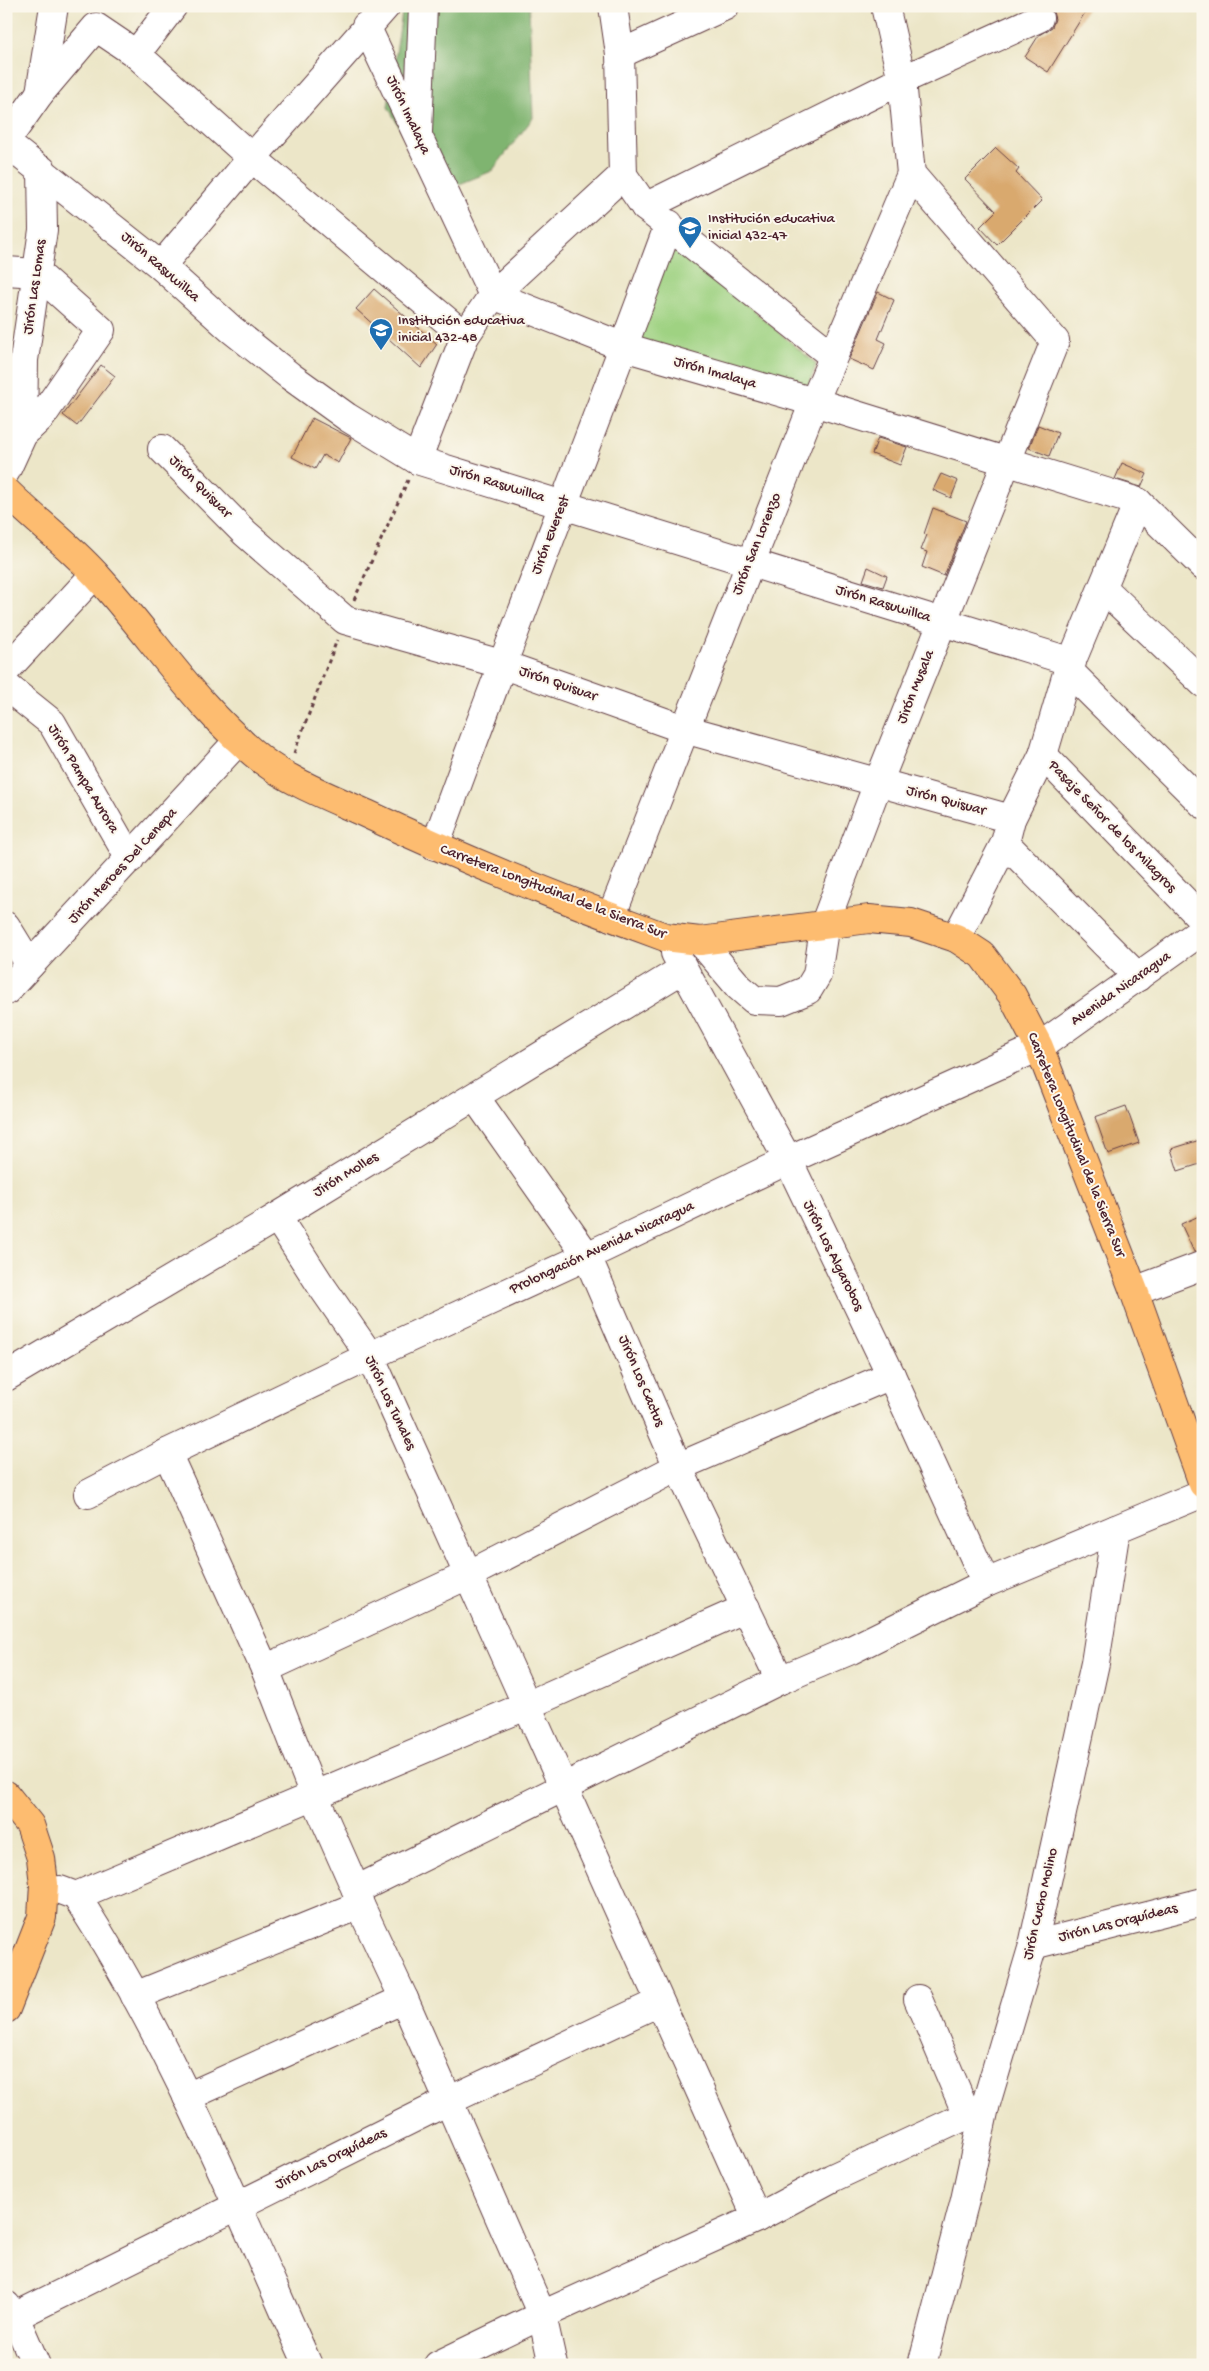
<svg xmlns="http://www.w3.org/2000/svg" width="1209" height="2371" viewBox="0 0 1209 2371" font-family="'Gochi Hand',sans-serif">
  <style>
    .green { fill: #9fd282; stroke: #747856 }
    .forest { fill: #7fb470; stroke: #646a4e }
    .building { fill: #d9a96e }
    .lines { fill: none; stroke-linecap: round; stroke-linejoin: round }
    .minor-casing { stroke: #623d43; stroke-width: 30 }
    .highway-casing { stroke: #623d43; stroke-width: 30 }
    .path { stroke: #623d43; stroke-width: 3; stroke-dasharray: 4 4; stroke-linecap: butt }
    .minor { stroke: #fff; stroke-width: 28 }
    .highway { stroke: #fdbc70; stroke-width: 28 }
    .labels { text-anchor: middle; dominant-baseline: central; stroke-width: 4; stroke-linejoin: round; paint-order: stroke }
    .street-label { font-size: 15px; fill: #4a1f2b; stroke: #fbf7ec }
    .poi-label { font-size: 15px; fill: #4a1f2b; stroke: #fbf7ec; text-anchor: start }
  </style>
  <rect width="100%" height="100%" fill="#fbf7ec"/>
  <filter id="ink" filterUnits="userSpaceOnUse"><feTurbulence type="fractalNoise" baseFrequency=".02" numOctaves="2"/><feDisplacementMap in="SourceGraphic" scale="10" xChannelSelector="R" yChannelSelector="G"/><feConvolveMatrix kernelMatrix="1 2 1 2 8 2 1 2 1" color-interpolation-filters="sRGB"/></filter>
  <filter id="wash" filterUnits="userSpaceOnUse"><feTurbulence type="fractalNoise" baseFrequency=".0096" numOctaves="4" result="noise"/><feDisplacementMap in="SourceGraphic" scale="20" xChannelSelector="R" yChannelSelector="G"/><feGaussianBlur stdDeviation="1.12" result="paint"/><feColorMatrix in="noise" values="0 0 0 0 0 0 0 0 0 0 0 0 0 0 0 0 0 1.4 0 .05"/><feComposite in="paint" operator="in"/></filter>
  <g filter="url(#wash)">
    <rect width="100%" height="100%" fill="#ece6c8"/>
    <polygon class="green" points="673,242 816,364 808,388 641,343 637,333"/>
    <polygon class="forest" points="403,6 529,6 533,118 492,171 437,193 388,107"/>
    <g id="blocks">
      <g class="building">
        <polygon points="1057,6 1089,6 1048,72 1025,57 1039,35 1052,27 1055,19 1053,12"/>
        <polygon points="996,148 1019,169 1016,173 1042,200 997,245 980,227 996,211 965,179"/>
        <polygon points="374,289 437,344 421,368 356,309"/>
        <polygon points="878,292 894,300 878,339 886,343 874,370 849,359"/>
        <polygon points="101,365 115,376 77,426 63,415"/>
        <polygon points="312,418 351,438 338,463 323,455 315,469 292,457"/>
        <polygon points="1038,425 1058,433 1049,456 1029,448"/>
        <polygon points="878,438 907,447 900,465 872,454"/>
        <polygon points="1122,463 1147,474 1141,487 1115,479"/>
        <polygon points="941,474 958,481 951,498 933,490"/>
        <polygon points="933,508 966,521 944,576 922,567 927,552 921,550 927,535 924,534"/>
        <polygon points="868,567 887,576 883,587 863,581"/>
        <polygon points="1126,1106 1139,1143 1108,1154 1095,1117"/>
        <polygon points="1203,1139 1203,1163 1178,1171 1171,1149"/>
        <polygon points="1199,1216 1203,1225 1203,1250 1194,1252 1181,1224"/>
      </g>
    </g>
  </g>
  <g filter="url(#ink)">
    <use href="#blocks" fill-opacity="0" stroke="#623d43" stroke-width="1"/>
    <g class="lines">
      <g class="minor-casing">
        <g id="minor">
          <polyline points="613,6 620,54 623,175 645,207 833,356"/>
          <polyline points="366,26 493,295 624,347 814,402 1138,502 1203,566"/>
          <polyline points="136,54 173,6"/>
          <polyline points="620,54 725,6"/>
          <polyline points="40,93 54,6"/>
          <polyline points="418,132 423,6"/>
          <polyline points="6,141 40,93 96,27 136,54 252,158 465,336"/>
          <polyline points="6,143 161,266 231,329 290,376 347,417 417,460 1072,662"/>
          <polyline points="645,207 902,80 1039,18"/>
          <polyline points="161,266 252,158 386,6"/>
          <polyline points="6,271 37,273 101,330 42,416 23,434 6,471"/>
          <polyline points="23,434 24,360 43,230 42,170"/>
          <polyline points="162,449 245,533 345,620 501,664 684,729 1011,819"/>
          <polyline points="417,460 465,336 493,295 623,175"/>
          <polyline points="1103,588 1203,683"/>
          <polyline points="6,670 95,574"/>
          <polyline points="1068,670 1203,804"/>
          <polyline points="6,686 52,723 130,859"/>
          <polyline points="1043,755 1203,920"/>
          <polyline points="1005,843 1138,977"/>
          <path d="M435 846C510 638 593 432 669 224"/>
          <polyline points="611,917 814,402 911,174"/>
          <polyline points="6,926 30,965"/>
          <polyline points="956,938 1005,843 1011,819 1043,755 1068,670 1138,502"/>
          <polyline points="700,941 739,987 754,1000 781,1001 808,990 817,975 825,923 878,783 1055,341 911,174 902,80 885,6"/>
          <polyline points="675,953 788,1160 891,1375 986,1583"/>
          <polyline points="6,991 239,740"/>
          <polyline points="475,1097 587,1256 678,1467 780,1680"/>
          <polyline points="277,1217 320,1284 370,1356 757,2218"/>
          <polyline points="1134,1291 1203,1265"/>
          <polyline points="6,1377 277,1217 683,969"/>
          <polyline points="167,1453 265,1669 314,1795 356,1890 360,1905 404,1999 542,2315 553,2365"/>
          <polyline points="88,1494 167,1453 370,1356 587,1256 788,1160 1039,1047 1203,930"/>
          <polyline points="265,1669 468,1575 678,1467 891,1375"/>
          <path d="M60 1890 76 1896C170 2040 238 2208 308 2365"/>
          <polyline points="356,1890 780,1680 851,1650 986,1583 1116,1529"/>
          <polyline points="76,1896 528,1705 746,1608"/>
          <polyline points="1033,1945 1203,1902"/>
          <polyline points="135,1996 360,1905"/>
          <polyline points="918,1999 967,2115"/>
          <polyline points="187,2097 404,1999"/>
          <polyline points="6,2305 15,2317 36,2365"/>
          <polyline points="6,2321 448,2101 659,2002"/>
          <polyline points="438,2365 542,2315 757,2218 832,2178 985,2107"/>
          <polyline points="922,2365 965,2200 985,2107 1033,1945 1095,1663 1116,1529 1203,1493"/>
        </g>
      </g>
      <g class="highway-casing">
        <g id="highway">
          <path d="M6 491C35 520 69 545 96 575 152 636 196 708 262 760 292 783 332 798 367 814 464 860 564 900 665 937L700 941 869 919 911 923 956 938 982 955 1012 995 1039 1047 1134 1291 1203 1484"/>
          <polyline points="6,1795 30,1825 41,1858 44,1884 42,1917 6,2009"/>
        </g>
      </g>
      <g class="path">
        <polyline points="354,600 408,480"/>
        <polyline points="294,753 337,640"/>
      </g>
      <use href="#minor" class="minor"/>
      <use href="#highway" class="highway"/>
    </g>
  </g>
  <defs>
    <g id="school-pin" transform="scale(1.25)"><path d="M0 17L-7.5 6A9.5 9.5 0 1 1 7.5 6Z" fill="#1f6fb2" stroke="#fbf7ec"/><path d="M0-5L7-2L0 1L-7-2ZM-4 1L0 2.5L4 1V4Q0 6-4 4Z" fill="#fff"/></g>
  </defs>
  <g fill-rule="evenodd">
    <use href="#school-pin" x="690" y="228"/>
    <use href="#school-pin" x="381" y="330"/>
  </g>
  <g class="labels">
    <g class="street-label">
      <text transform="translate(408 115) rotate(65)">Jirón Imalaya</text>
      <text transform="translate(160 267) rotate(41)">Jirón Rasuwillca</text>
      <text transform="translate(35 287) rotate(-82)">Jirón Las Lomas</text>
      <text transform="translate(715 373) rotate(16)">Jirón Imalaya</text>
      <text transform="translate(497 484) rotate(17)">Jirón Rasuwillca</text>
      <text transform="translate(200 487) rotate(45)">Jirón Quisuar</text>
      <text transform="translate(551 535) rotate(-69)">Jirón Everest</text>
      <text transform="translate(757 544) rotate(-68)">Jirón San Lorenzo</text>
      <text transform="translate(883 604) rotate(17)">Jirón Rasuwillca</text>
      <text transform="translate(558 684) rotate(19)">Jirón Quisuar</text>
      <text transform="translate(916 687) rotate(-68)">Jirón Musala</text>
      <text transform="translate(83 779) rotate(59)">Jirón Pampa Aurora</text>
      <text transform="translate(946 801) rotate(15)">Jirón Quisuar</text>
      <text transform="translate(1112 827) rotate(46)">Pasaje Señor de los Milagros</text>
      <text transform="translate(123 866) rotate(-47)">Jirón Heroes Del Cenepa</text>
      <text transform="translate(553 892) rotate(21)">Carretera Longitudinal de la Sierra Sur</text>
      <text transform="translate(1121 989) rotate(-35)">Avenida Nicaragua</text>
      <text transform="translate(1076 1145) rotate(68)">Carretera Longitudinal de la Sierra Sur</text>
      <text transform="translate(346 1175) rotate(-31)">Jirón Molles</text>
      <text transform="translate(602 1248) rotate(-25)">Prolongación Avenida Nicaragua</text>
      <text transform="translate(833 1256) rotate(64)">Jirón Los Algarobos</text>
      <text transform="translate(641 1381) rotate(67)">Jirón Los Cactus</text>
      <text transform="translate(390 1403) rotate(65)">Jirón Los Tunales</text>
      <text transform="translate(1041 1904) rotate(-77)">Jirón Cucho Molino</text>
      <text transform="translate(1118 1923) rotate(-14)">Jirón Las Orquídeas</text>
      <text transform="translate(331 2159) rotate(-26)">Jirón Las Orquídeas</text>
    </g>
    <g class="poi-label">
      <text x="708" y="219">Institución educativa<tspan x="708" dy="17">inicial 432-47</tspan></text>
      <text x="398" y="321">Institución educativa<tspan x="398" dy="17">inicial 432-48</tspan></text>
    </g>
  </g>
  <rect width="1209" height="2371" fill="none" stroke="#fbf7ec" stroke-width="25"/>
</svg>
